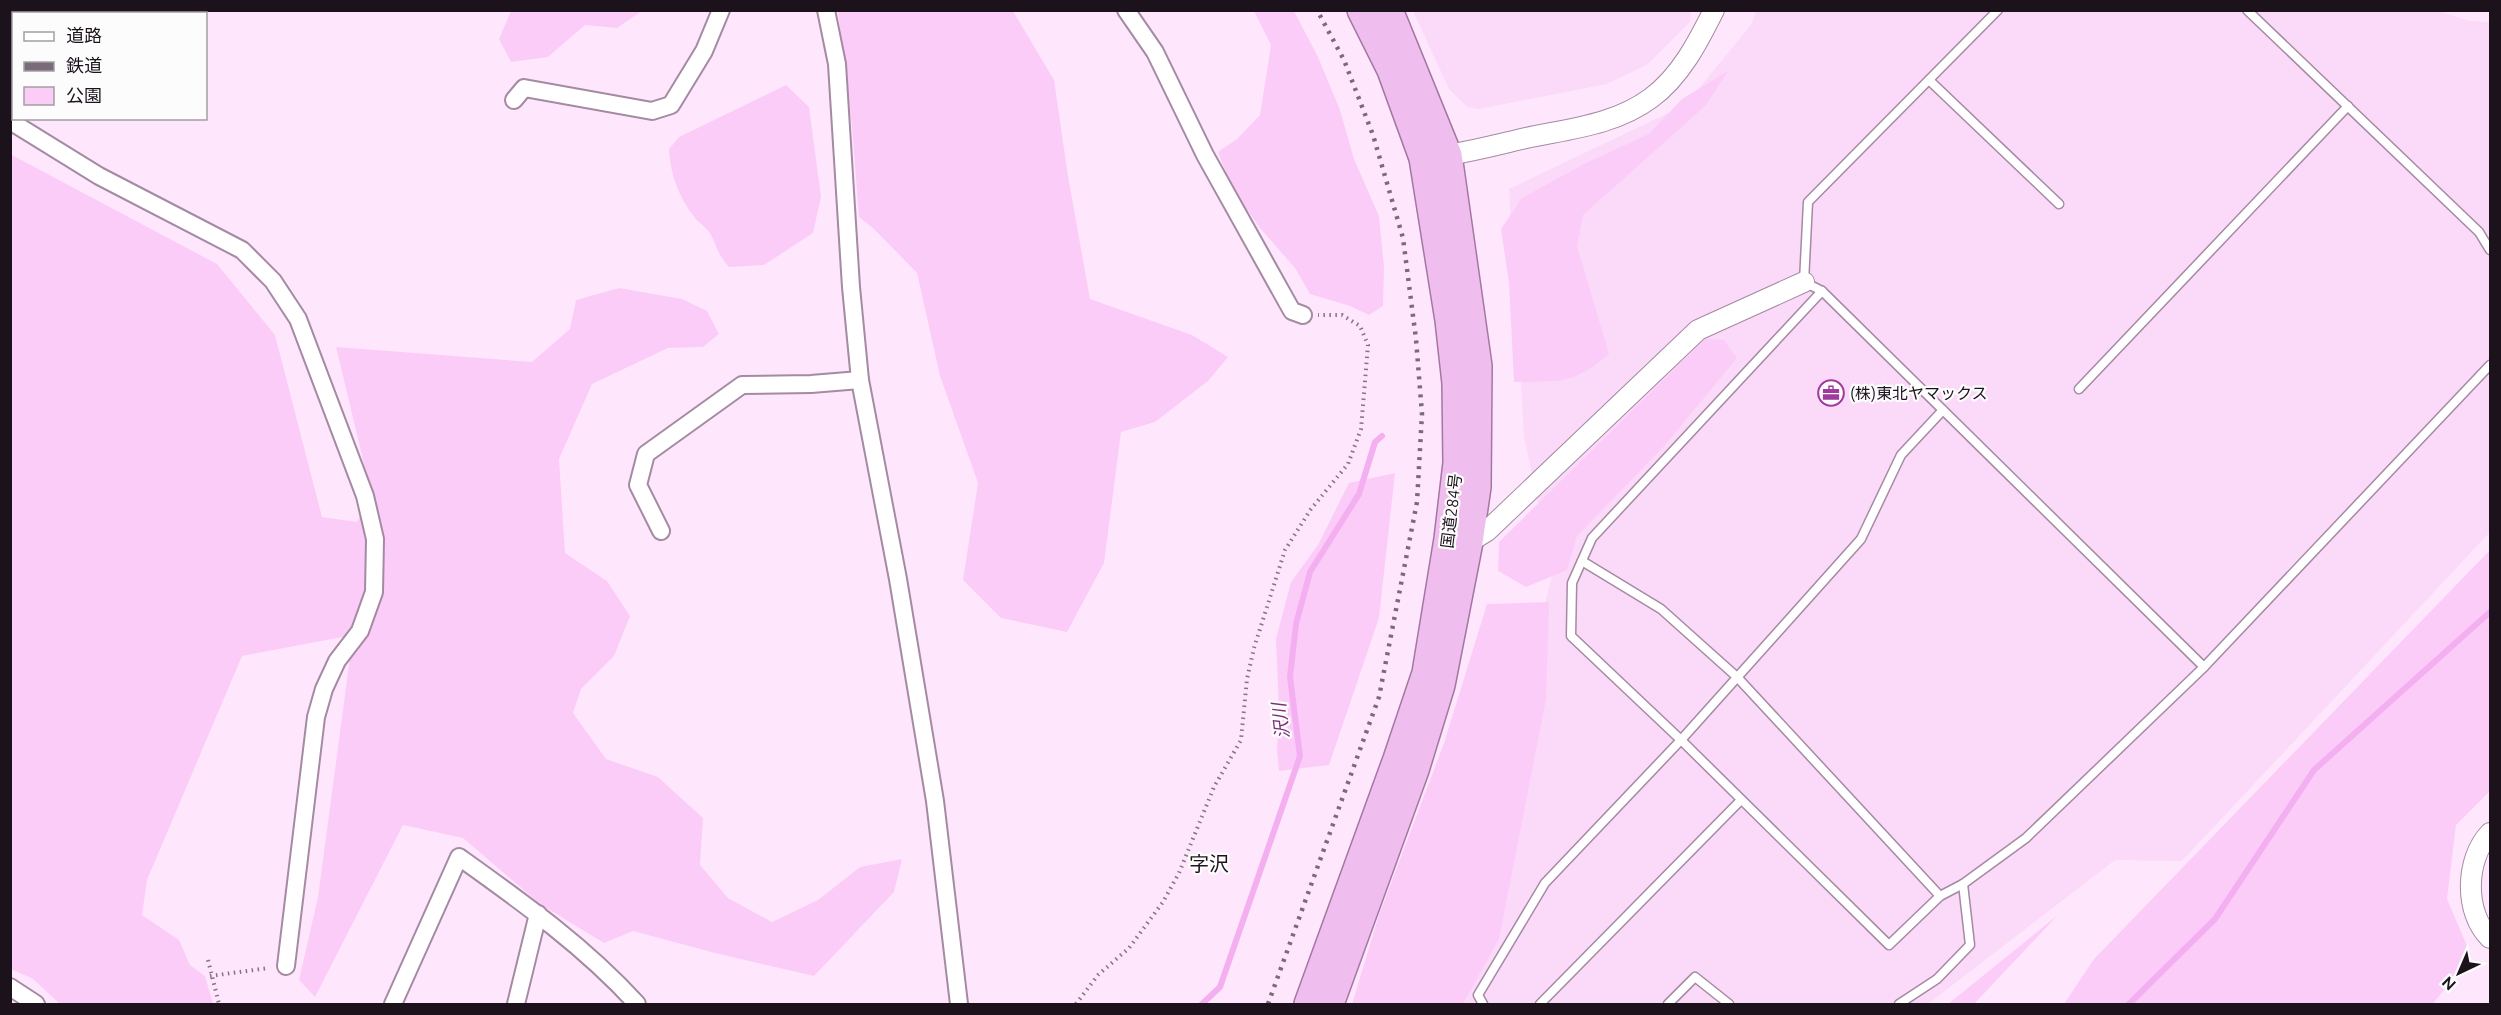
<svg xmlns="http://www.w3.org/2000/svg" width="2501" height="1015" viewBox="0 0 2501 1015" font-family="Ubuntu,'Noto Sans JP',sans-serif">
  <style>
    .built { fill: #fbd9f9 }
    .green { fill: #fcccf9 }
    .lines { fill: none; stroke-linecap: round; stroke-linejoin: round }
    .stream { stroke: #f3aff0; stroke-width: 6 }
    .service-casing { stroke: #a48aa2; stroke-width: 11 }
    .minor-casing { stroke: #a48aa2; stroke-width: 20 }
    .tertiary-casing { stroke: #a48aa2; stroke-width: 22 }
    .trunk-casing { stroke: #a477a2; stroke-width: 30 }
    .path { stroke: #847484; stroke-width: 4; stroke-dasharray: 1.5 4.5; stroke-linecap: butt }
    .service { stroke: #fff; stroke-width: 8 }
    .minor { stroke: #fff; stroke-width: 16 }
    .tertiary { stroke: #fff; stroke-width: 20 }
    .trunk { stroke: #f0beee; stroke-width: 27 }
    .rail { stroke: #7a6b79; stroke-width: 4.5; stroke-dasharray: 3 6; stroke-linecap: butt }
    .labels { text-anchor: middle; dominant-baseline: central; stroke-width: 4.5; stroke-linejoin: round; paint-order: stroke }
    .poi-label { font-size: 16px; fill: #1c121c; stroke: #fcfcfc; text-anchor: start }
    .street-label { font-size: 16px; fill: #1c121c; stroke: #fcfcfc }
    .water-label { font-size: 18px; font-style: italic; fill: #7c307c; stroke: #fcfcfc }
    .quarter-label { font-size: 20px; fill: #1c121c; stroke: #fcfcfc }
  </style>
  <rect width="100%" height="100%" fill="#fee7fc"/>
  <g class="built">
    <polygon points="2435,10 2470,21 2490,22 2490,532 2182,861 2115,860 1928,1004 1442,1004 1517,721 1553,571 1524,437 1509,189 1685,105 1751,25 1756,11"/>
    <polygon points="1413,11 1691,11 1690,22 1648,64 1607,84 1479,109 1467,107 1449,89"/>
  </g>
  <g class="green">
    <polygon points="511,11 511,10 642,11 617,28 585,25 548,57 511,62 499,39"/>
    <polygon points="838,11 1013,11 1054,80 1068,176 1090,299 1192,335 1228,357 1208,381 1155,422 1121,432 1104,563 1067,632 1001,618 963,580 978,483 940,376 917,273 874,229 859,217 852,127"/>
    <polygon points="1254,11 1294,11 1318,57 1340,110 1354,159 1379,216 1384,267 1383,306 1369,315 1350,306 1310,294 1295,268 1260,228 1232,188 1218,152 1237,139 1260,115 1271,45"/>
    <path d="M1728 71 1706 105 1583 215 1577 246 1609 354C1573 385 1560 381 1514 382L1509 283 1501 229 1522 198 1584 164 1649 134 1682 99Z"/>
    <path d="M786 85 809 107 821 197 813 233 764 265 729 267C718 255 718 249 711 235 708 228 700 224 695 218 679 198 670 174 669 149L679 137Z"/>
    <polygon points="10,154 217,264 275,335 322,517 357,522 371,493 336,347 532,362 570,329 576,300 619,288 682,299 707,311 719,334 703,347 668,348 592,384 559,459 565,553 607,581 630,616 614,656 581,689 573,713 606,759 658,777 703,818 700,865 728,898 772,922 818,900 860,867 902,859 894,892 814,976 715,953 633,931 604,943 540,904 463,838 403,825 315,997 299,980 318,897 353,635 242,656 147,880 142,915 179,940 190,965 205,976 213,1004 60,1004 33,979 11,969"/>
    <polygon points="1705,339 1724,340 1737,358 1665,445 1577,536 1567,570 1526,587 1498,571 1499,542"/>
    <polygon points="1395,473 1379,618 1329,765 1279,771 1277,751 1279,711 1276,639 1291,582 1318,545 1349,483"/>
    <polygon points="2490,550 2490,791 2456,825 2447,899 2471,955 2433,1004 2064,1004 2094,959"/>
    <polygon points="1549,602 1546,699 1499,939 1463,1004 1352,1004 1379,915 1444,743 1487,604"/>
    <polygon points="2058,915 1974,1004 1948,1004"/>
  </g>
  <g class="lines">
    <g class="stream">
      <polyline points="1202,1004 1220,987 1300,756 1290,677 1296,624 1310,572 1359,494 1375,442 1382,436"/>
      <polyline points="2129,1004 2215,919 2314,770 2490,612"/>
    </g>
    <g class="service-casing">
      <g id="service">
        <polyline points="1998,10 1808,202 1804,282 1822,291 2204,667"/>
        <polyline points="2247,10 2479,232 2490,250"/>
        <polyline points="1929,80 2059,204"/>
        <polyline points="1822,291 1592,538 1572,583 1571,636 1681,740 1889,945 1940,896 1963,884 2026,838 2204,667 2490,365"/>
        <polyline points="2079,389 2348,106"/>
        <polyline points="1582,561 1661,609 1737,677 1940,896"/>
        <polyline points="1483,1004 1478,995 1545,883 1681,740 1861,539 1901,455 1943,410"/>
        <polyline points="1540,1004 1741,800"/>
        <polyline points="1668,1004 1695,977 1729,1004"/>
        <polyline points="1899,1004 1937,979 1970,945 1963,884"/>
      </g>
    </g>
    <g class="minor-casing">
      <g id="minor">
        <polyline points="826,10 837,64 851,287 860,380 898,579 935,801 959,1004"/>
        <polyline points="1126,10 1155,52 1205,155 1292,311 1303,315"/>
        <polyline points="514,100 524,88 652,111 671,105 704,51 721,10"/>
        <polyline points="10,121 99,176 242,250 273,281 298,319 365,496 375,539 374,592 360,631 337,661 324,689 316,717 286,966"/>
        <polyline points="661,531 638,485 646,454 742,385 811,384 860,380"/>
        <polyline points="10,987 36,1004"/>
        <path d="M393 1004 459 857C522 902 584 946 637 1004"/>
        <polyline points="516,1004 538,914"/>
      </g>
    </g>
    <g class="tertiary-casing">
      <g id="tertiary">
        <path d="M1436 157C1466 153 1496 145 1526 138 1568 129 1615 125 1651 98 1680 77 1698 42 1714 10"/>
        <polyline points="1462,541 1469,542 1487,531 1698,330 1804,282"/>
        <path d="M2490 833C2465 859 2464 913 2490 938"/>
      </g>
    </g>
    <g class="trunk-casing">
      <g id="trunk">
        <polyline points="1308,1004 1397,759 1426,673 1448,539 1457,463 1456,383 1449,320 1423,158 1391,70 1361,10"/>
        <polyline points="1330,1004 1415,770 1441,685 1469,542 1477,487 1478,366 1448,155 1389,10"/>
      </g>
    </g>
    <g class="path">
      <polyline points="208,960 219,1004"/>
      <polyline points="210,976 269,968"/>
      <polyline points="1076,1004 1098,975 1129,948 1163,902 1179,873 1214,787 1241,740 1247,679 1254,648 1285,550 1311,509 1348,464 1361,429 1368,345 1360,326 1342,315 1318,315"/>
    </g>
    <use href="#service" class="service"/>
    <use href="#minor" class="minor"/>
    <use href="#tertiary" class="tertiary"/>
    <use href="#trunk" class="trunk"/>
    <polyline class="rail" points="1268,1004 1379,697 1417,502 1422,414 1416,339 1403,238 1373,135 1344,60 1317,10"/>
  </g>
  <defs>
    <g id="office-ring" transform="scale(1.35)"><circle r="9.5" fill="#fcfcfc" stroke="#9f3a9e" stroke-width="1.5"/><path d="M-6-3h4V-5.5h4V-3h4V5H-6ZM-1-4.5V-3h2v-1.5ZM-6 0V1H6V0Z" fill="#9f3a9e"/></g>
  </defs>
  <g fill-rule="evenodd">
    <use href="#office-ring" x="1831" y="393"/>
  </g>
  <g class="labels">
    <g class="poi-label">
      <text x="1850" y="393">(株)東北ヤマックス</text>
    </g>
    <g class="street-label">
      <text transform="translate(1451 511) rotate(-83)">国道284号</text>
    </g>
    <g class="water-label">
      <text transform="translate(1280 721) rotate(-97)">沢川</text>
    </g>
    <g class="quarter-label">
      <text x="1209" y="863">字沢</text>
    </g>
  </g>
  <rect width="2501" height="1015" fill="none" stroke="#1c121c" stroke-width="24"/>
  <rect x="12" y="12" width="195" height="108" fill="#fcfcfc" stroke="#a29ea2" stroke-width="1.5"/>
  <rect x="24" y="32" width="30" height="9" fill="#ffffff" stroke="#a29ea2" stroke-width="1.5"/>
  <text x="66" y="42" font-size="18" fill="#1c121c">道路</text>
  <rect x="24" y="62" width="30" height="9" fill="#7a6b79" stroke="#a29ea2" stroke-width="1.5"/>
  <text x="66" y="72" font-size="18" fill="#1c121c">鉄道</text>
  <rect x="24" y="87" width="30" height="18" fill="#fcccf9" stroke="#a29ea2" stroke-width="1.5"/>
  <text x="66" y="102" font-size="18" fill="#1c121c">公園</text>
  <g transform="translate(2459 973) rotate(224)" stroke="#fcfcfc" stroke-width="4.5" paint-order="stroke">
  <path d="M0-4.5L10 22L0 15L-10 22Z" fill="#1c121c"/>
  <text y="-9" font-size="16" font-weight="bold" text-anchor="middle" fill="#1c121c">N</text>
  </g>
</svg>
